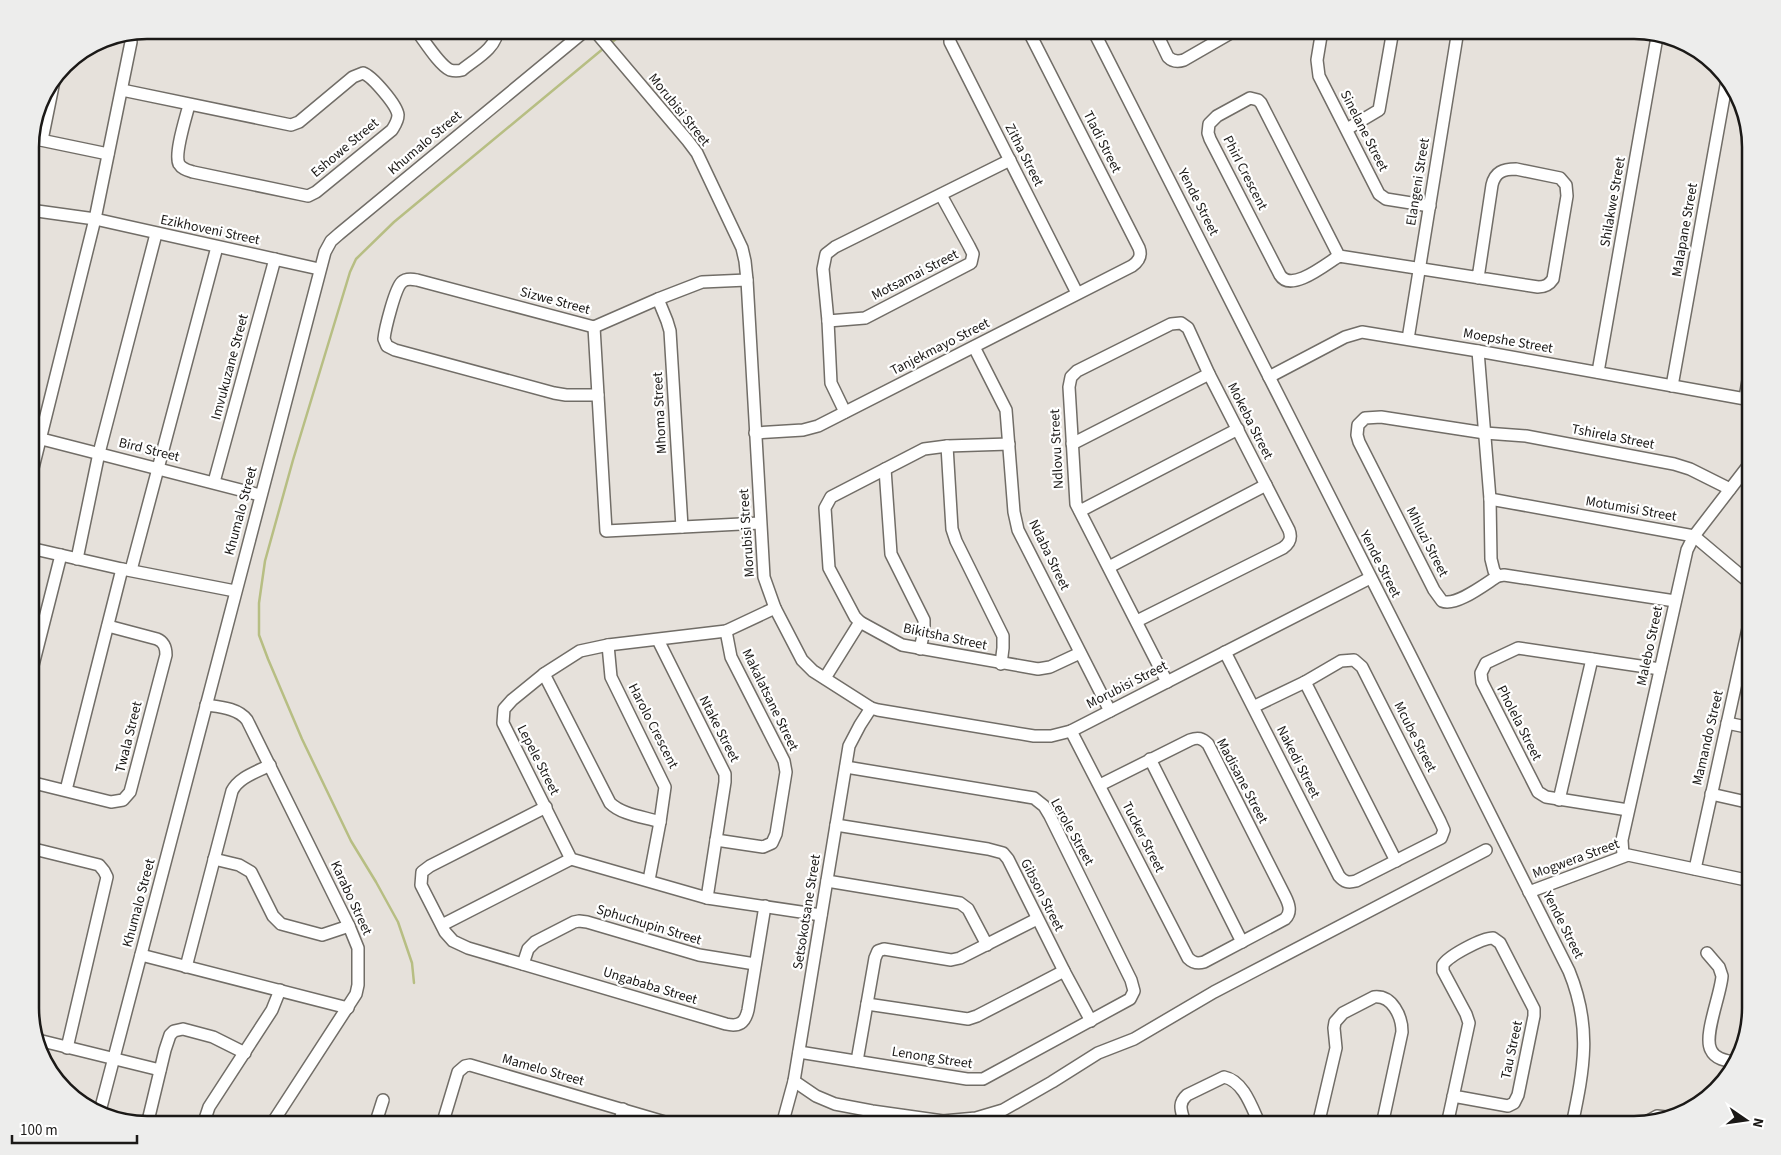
<svg xmlns="http://www.w3.org/2000/svg" width="1781" height="1155" viewBox="0 0 1781 1155" font-family="'Source Sans 3',sans-serif">
  <style>
    .lines { fill: none; stroke-linecap: round; stroke-linejoin: round }
    .stream { stroke: #b7be83; stroke-width: 2.5 }
    .minor-casing { stroke: #716d67; stroke-width: 14 }
    .minor { stroke: #fff; stroke-width: 11 }
    .labels { text-anchor: middle; dominant-baseline: central; stroke-width: 4.5; stroke-linejoin: round; paint-order: stroke }
    .street-label { font-size: 14px; fill: #1b1917; stroke: #fff }
    .rim { fill: none; stroke: #1b1917; stroke-width: 2.5 }
  </style>
  <rect width="100%" height="100%" fill="#e6e1db"/>
  <g class="lines">
    <g class="stream">
      <polyline points="611,43 627,30"/>
      <polyline points="414,983 412,963 398,922 376,882 351,841 302,739 268,659 259,635 259,603 265,561 293,460 350,272 356,259 394,222 604,48"/>
    </g>
    <g class="minor-casing">
      <g id="minor">
        <path d="M416 30C424 40 439 65 450 70 454 71 458 71 462 70 474 60 498 47 497 30"/>
        <polyline points="594,30 688,141 697,153 742,248 745,261 747,280 764,577 775,608 802,660 813,671 871,708 878,710 1034,736 1051,736 1071,731 1370,578"/>
        <polyline points="952,30 950,34 950,42 1077,293"/>
        <path d="M1093 30C1254 342 1411 657 1569 971 1592 1027 1584 1068 1572 1125"/>
        <path d="M1155 30 1168 57C1173 62 1178 62 1184 60L1236 30"/>
        <polyline points="1322,30 1317,60 1319,76 1379,194 1386,199 1430,206"/>
        <path d="M122 90 291 125 299 122 353 77 363 73C372 76 397 105 398 115 398 121 395 125 392 130L316 192 308 196 193 172C187 170 182 169 179 164 174 154 186 117 189 105"/>
        <polyline points="1347,129 1379,110 1393,30"/>
        <polyline points="31,138 108,154"/>
        <polyline points="42,140 55,76"/>
        <polyline points="30,210 95,219 319,269"/>
        <path d="M1339 256 1261 103 1258 100 1250 98 1217 116 1209 124 1208 133 1210 139 1280 275C1291 293 1326 264 1339 256L1538 287C1545 287 1549 285 1553 279L1567 196 1566 185 1560 178 1516 169C1503 169 1495 172 1492 185L1478 278"/>
        <polyline points="658,299 667,321 670,331 682,527"/>
        <polyline points="828,321 865,318 971,263 973,254 969,246 941,195"/>
        <path d="M594 327 417 280C412 279 406 278 402 282 395 288 385 329 384 339L387 346 395 350 554 393 566 395H598"/>
        <polyline points="594,327 606,531 760,523"/>
        <polyline points="594,327 658,299 702,282 747,280"/>
        <polyline points="1408,339 1458,30"/>
        <polyline points="974,347 1006,410 1014,512 1018,530 1110,711"/>
        <polyline points="1478,351 1490,499 1491,559 1494,571 1498,576"/>
        <polyline points="1598,372 1657,37"/>
        <polyline points="1269,377 1345,337 1362,332 1478,351 1751,400"/>
        <polyline points="1672,386 1727,80"/>
        <polyline points="1745,398 1751,363"/>
        <polyline points="845,412 831,383 828,321 823,269 826,254 835,247 1010,160"/>
        <path d="M755 433 803 430 818 426 1132 266C1139 261 1142 256 1139 248L1028 30"/>
        <polyline points="30,436 260,495"/>
        <polyline points="1009,444 947,446 924,449 831,497 825,508 829,568 855,617 860,622 902,645 1038,669 1050,667 1080,653"/>
        <polyline points="1072,444 1209,374"/>
        <polyline points="947,446 952,529 956,541 1003,636 1003,648 1001,664"/>
        <polyline points="885,469 891,554 924,620 924,631 920,649"/>
        <polyline points="30,480 95,219 131,42 129,33"/>
        <polyline points="214,482 275,259"/>
        <polyline points="1490,499 1694,536 1751,584"/>
        <polyline points="1080,511 1238,429"/>
        <polyline points="30,548 122,569 235,591"/>
        <polyline points="77,559 99,453 156,234"/>
        <polyline points="1109,567 1266,485"/>
        <polyline points="131,570 217,247"/>
        <path d="M1675 601 1504 575 1498 576C1485 584 1456 607 1442 601L1434 590 1359 442 1357 435 1358 425 1365 418 1381 417 1485 433 1526 436 1674 464 1690 469 1730 489"/>
        <polyline points="775,608 726,631 608,645 580,651 544,674 512,700 504,709 503,723 571,859 707,898 821,915"/>
        <path d="M1137 621 1283 548C1290 543 1292 538 1289 530L1209 374 1188 328 1181 323 1171 324 1077 371 1071 377 1069 387 1076 504 1167 682"/>
        <polyline points="658,640 725,774 725,782 707,898"/>
        <polyline points="608,645 611,677 665,787 660,822 649,880"/>
        <path d="M1225 652 1339 876C1344 882 1348 883 1356 881L1441 838 1444 830 1440 821 1362 667 1354 660 1341 661 1305 682 1253 707"/>
        <path d="M544 674 610 803C622 815 645 817 660 822"/>
        <polyline points="30,677 61,555"/>
        <polyline points="825,678 860,622"/>
        <polyline points="1305,682 1396,861"/>
        <path d="M206 705C220 707 238 708 247 720L349 926 358 948V985L356 994 271 1125"/>
        <polyline points="1727,723 1751,728"/>
        <path d="M1071 731 1188 958C1193 963 1197 964 1204 962L1285 919C1292 912 1289 904 1285 896L1208 744C1202 738 1198 737 1190 740L1100 785"/>
        <polyline points="1150,759 1242,942"/>
        <path d="M30 782 111 802 123 800 130 792 166 655C166 647 164 642 157 639L108 626"/>
        <polyline points="66,790 122,569"/>
        <polyline points="1711,794 1751,803"/>
        <polyline points="1559,800 1592,659"/>
        <path d="M546 807 430 866 422 872 421 885 445 932 453 941 468 948 726 1024C739 1027 745 1023 748 1010L765 906"/>
        <polyline points="1628,810 1546,797 1538,792 1482,682 1481,673 1486,663 1518,648 1660,669"/>
        <polyline points="836,825 988,849 1003,853 1008,859 1064,971 1091,1021"/>
        <polyline points="716,840 763,847 772,843 776,834 786,772 784,761 731,657 726,631"/>
        <polyline points="30,848 99,865 104,871 107,877 67,1048"/>
        <polyline points="1623,855 1622,840 1687,550 1694,536 1751,462"/>
        <polyline points="214,859 239,865 251,872 273,916 281,924 322,935 349,926"/>
        <polyline points="1695,869 1751,615"/>
        <polyline points="827,881 960,903 968,909 987,945"/>
        <polyline points="1529,892 1628,855 1751,881"/>
        <polyline points="30,916 33,922 30,935"/>
        <polyline points="442,925 571,859"/>
        <path d="M1707 953 1719 967 1722 976C1721 994 1703 1036 1711 1050 1715 1059 1726 1061 1735 1062"/>
        <polyline points="141,955 348,1008"/>
        <polyline points="523,964 528,949 535,942 574,922 579,921 587,922 699,955 755,964"/>
        <path d="M186 967 232 791C239 777 257 772 270 765"/>
        <polyline points="867,1004 968,1019 977,1016 1064,971"/>
        <polyline points="38,1040 160,1070"/>
        <polyline points="799,1052 967,1079 983,1079 1130,999 1134,991 1131,980 1050,816 1044,806 1034,798 846,767"/>
        <polyline points="857,1061 875,958 878,951 884,949 951,960 960,958 1037,919"/>
        <polyline points="794,1081 816,1096 835,1104 872,1111 943,1121 976,1118 1003,1110 1052,1082 1098,1053 1134,1039 1214,992 1486,850"/>
        <polyline points="100,1111 325,252 331,241 339,234 586,30"/>
        <polyline points="1648,1121 1657,1116 1666,1117"/>
        <polyline points="147,1125 165,1050 170,1035 174,1031 183,1029 213,1037 245,1053"/>
        <polyline points="203,1125 209,1107 272,1010 280,990"/>
        <polyline points="375,1125 383,1100"/>
        <polyline points="442,1125 458,1072 465,1066 470,1065 675,1125"/>
        <polyline points="619,1125 623,1109"/>
        <polyline points="782,1125 794,1081 849,746 860,725 871,708"/>
        <path d="M1185 1125C1183 1113 1176 1105 1187 1095L1224 1077C1244 1081 1252 1108 1260 1125"/>
        <polyline points="1274,1125 1290,1125"/>
        <path d="M1318 1125 1336 1048 1334 1028 1335 1022 1343 1013 1374 997C1392 995 1402 1016 1402 1032L1382 1125"/>
        <path d="M1447 1125 1469 1023 1466 1014 1443 971V965C1448 956 1482 938 1493 938L1500 943 1534 1009V1016L1518 1095 1514 1103 1508 1106 1453 1096"/>
      </g>
    </g>
    <use href="#minor" class="minor"/>
  </g>
  <g class="labels">
    <g class="street-label">
      <text transform="translate(679 110) rotate(51)">Morubisi Street</text>
      <text transform="translate(1364 131) rotate(63)">Sinelane Street</text>
      <text transform="translate(1102 142) rotate(63)">Tladi Street</text>
      <text transform="translate(425 143) rotate(-40)">Khumalo Street</text>
      <text transform="translate(345 148) rotate(-40)">Eshowe Street</text>
      <text transform="translate(1024 155) rotate(63)">Zitha Street</text>
      <text transform="translate(1245 173) rotate(63)">PhirI Crescent</text>
      <text transform="translate(1418 182) rotate(-81)">Elangeni Street</text>
      <text transform="translate(1198 202) rotate(63)">Yende Street</text>
      <text transform="translate(1613 202) rotate(-80)">Shilakwe Street</text>
      <text transform="translate(210 230) rotate(12)">Ezikhoveni Street</text>
      <text transform="translate(1685 230) rotate(-80)">Malapane Street</text>
      <text transform="translate(915 275) rotate(-27)">Motsamai Street</text>
      <text transform="translate(555 301) rotate(15)">Sizwe Street</text>
      <text transform="translate(1508 341) rotate(10)">Moepshe Street</text>
      <text transform="translate(940 347) rotate(-27)">Tanjekmayo Street</text>
      <text transform="translate(230 367) rotate(-75)">Imvukuzane Street</text>
      <text transform="translate(660 413) rotate(-93)">Mhoma Street</text>
      <text transform="translate(1250 421) rotate(63)">Mokeba Street</text>
      <text transform="translate(1613 437) rotate(11)">Tshirela Street</text>
      <text transform="translate(1057 449) rotate(-93)">Ndlovu Street</text>
      <text transform="translate(149 450) rotate(14)">Bird Street</text>
      <text transform="translate(1631 509) rotate(10)">Motumisi Street</text>
      <text transform="translate(241 511) rotate(-75)">Khumalo Street</text>
      <text transform="translate(747 533) rotate(-94)">Morubisi Street</text>
      <text transform="translate(1427 542) rotate(63)">Mhluzi Street</text>
      <text transform="translate(1049 555) rotate(64)">Ndaba Street</text>
      <text transform="translate(1380 564) rotate(63)">Yende Street</text>
      <text transform="translate(945 637) rotate(12)">Bikitsha Street</text>
      <text transform="translate(1650 646) rotate(-78)">Malebo Street</text>
      <text transform="translate(1127 685) rotate(-27)">Morubisi Street</text>
      <text transform="translate(770 700) rotate(64)">Makalatsane Street</text>
      <text transform="translate(1519 723) rotate(63)">Pholela Street</text>
      <text transform="translate(653 726) rotate(63)">Harolo Crescent</text>
      <text transform="translate(719 729) rotate(63)">Ntake Street</text>
      <text transform="translate(129 737) rotate(-76)">Twala Street</text>
      <text transform="translate(1415 737) rotate(63)">Mcube Street</text>
      <text transform="translate(1708 738) rotate(-77)">Mamando Street</text>
      <text transform="translate(538 760) rotate(63)">Lepele Street</text>
      <text transform="translate(1298 762) rotate(63)">Nakedi Street</text>
      <text transform="translate(1242 781) rotate(62)">Madisane Street</text>
      <text transform="translate(1072 832) rotate(61)">Lerole Street</text>
      <text transform="translate(1143 837) rotate(63)">Tucker Street</text>
      <text transform="translate(1576 859) rotate(-20)">Mogwera Street</text>
      <text transform="translate(1042 895) rotate(63)">Gibson Street</text>
      <text transform="translate(351 898) rotate(65)">Karabo Street</text>
      <text transform="translate(139 903) rotate(-75)">Khumalo Street</text>
      <text transform="translate(807 912) rotate(-81)">Setsokotsane Street</text>
      <text transform="translate(649 925) rotate(17)">Sphuchupin Street</text>
      <text transform="translate(1563 925) rotate(63)">Yende Street</text>
      <text transform="translate(650 986) rotate(17)">Ungababa Street</text>
      <text transform="translate(1512 1050) rotate(-78)">Tau Street</text>
      <text transform="translate(932 1058) rotate(9)">Lenong Street</text>
      <text transform="translate(543 1070) rotate(16)">Mamelo Street</text>
    </g>
  </g>
  <path d="M0 0H1781V1155H0ZM147 39H1634A108 108 0 0 1 1742 147V1008A108 108 0 0 1 1634 1116H147A108 108 0 0 1 39 1008V147A108 108 0 0 1 147 39Z" fill="#ededec" fill-rule="evenodd"/>
  <path class="rim" d="M147 39H1634A108 108 0 0 1 1742 147V1008A108 108 0 0 1 1634 1116H147A108 108 0 0 1 39 1008V147A108 108 0 0 1 147 39Z"/>
  <g transform="translate(1746 1120) rotate(103)" stroke="#ffffff" stroke-width="4" paint-order="stroke">
  <path d="M0-4L9 19L0 12L-9 19Z" fill="#1b1917"/>
  <text y="-8" font-size="14" font-weight="bold" text-anchor="middle" fill="#1b1917">N</text>
  </g>
  <path d="M12 1135v8h125v-8" fill="none" stroke="#1b1917" stroke-width="2.5"/>
  <text x="20" y="1135" font-size="15" fill="#1b1917" stroke="#ffffff" stroke-width="4" paint-order="stroke">100 m</text>
</svg>
